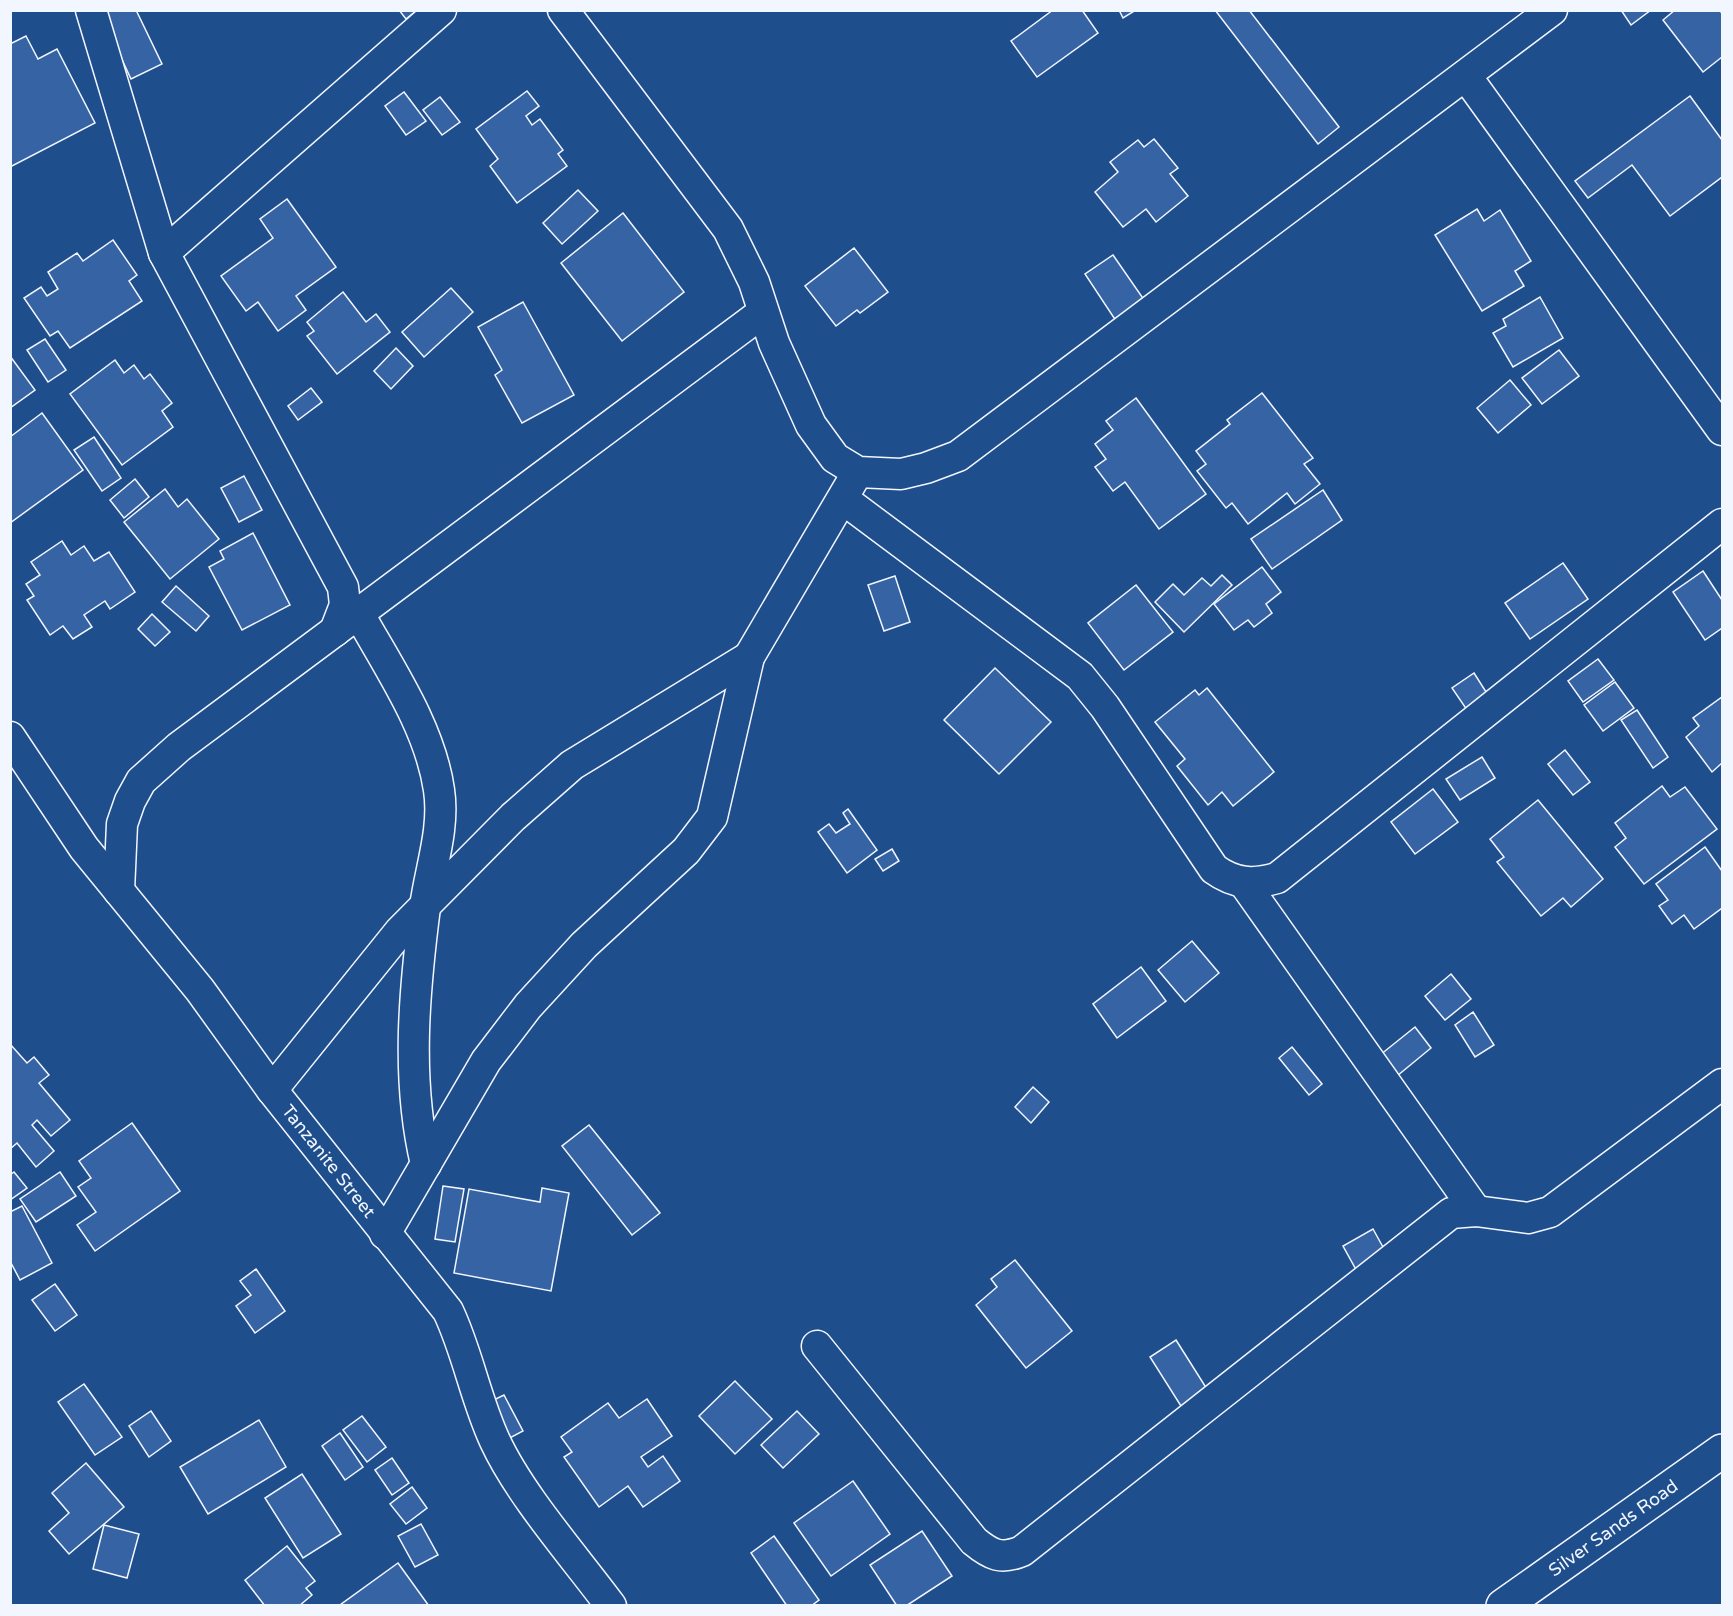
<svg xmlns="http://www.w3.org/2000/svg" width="1733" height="1616" viewBox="0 0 1733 1616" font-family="'Varela Round',sans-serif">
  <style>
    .building { fill: #3563a3; stroke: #f2f6ff; stroke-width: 1.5 }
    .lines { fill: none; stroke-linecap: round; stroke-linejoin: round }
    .minor-casing { stroke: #f2f6ff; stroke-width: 33 }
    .tertiary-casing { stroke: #f2f6ff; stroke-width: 36 }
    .minor { stroke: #1f4e8c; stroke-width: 30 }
    .tertiary { stroke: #1f4e8c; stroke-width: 33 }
    .labels { text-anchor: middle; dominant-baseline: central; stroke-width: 4.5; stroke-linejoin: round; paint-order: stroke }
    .street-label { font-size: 18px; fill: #f2f6ff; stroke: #1f4e8c }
  </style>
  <rect width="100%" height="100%" fill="#1f4e8c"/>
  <g class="building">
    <polygon points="99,10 136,10 162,64 131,79"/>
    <polygon points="399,10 417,10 406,19"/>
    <polygon points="1053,10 1082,10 1098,33 1037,77 1011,41"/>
    <polygon points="1119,10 1136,10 1123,18"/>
    <polygon points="1215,10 1249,10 1339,127 1318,144"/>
    <polygon points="1621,10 1651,10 1631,25"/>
    <polygon points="1675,10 1720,10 1722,14 1722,57 1703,72 1663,20"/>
    <polygon points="26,36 38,59 57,49 95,123 10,167 10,44"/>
    <polygon points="527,91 539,106 526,116 532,125 540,119 563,150 558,154 567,166 517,203 490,166 498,159 476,129"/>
    <polygon points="404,92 426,121 406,135 385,106"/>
    <polygon points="1690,96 1722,140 1722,177 1670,216 1632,165 1588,198 1575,181"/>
    <polygon points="440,97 460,122 442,135 423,110"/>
    <polygon points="1154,139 1178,168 1170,174 1188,196 1156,222 1146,209 1123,227 1095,192 1118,172 1110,162 1138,140 1144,147"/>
    <polygon points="578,190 598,211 562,244 543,223"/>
    <polygon points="287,199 336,267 296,296 306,310 278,331 258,302 246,311 221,276 273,238 260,219"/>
    <polygon points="1477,209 1484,221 1500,210 1531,261 1515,271 1524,286 1482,311 1435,235"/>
    <polygon points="623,213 684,292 622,341 561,263"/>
    <polygon points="113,240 137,275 129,281 142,301 70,348 58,331 50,336 24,298 41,287 47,296 58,289 48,272 77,253 83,261"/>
    <polygon points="854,248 888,292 860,313 857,310 836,326 805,286"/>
    <polygon points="1113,255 1149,307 1120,327 1085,274"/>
    <polygon points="451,288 473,312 424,357 402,332"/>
    <polygon points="343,292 366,322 376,314 390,332 337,374 307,336 314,331 307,322"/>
    <polygon points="1540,297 1563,338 1513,367 1493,333 1506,326 1503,319"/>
    <polygon points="523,302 574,395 522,423 495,375 502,370 478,327"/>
    <polygon points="45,339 66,370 48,382 27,350"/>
    <polygon points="396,348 413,366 391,389 374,371"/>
    <polygon points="1559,350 1579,376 1542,404 1522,378"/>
    <polygon points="10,356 35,390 10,408"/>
    <polygon points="115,360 124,373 134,365 144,379 150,374 172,403 162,411 173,427 122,465 70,394"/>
    <polygon points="1510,380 1531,405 1498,433 1477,408"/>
    <polygon points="311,388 322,402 298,420 288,406"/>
    <polygon points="1262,393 1313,458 1304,464 1320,484 1295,504 1287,493 1248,524 1232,503 1226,508 1197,471 1206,464 1196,451 1230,424 1227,420"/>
    <polygon points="1136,398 1206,494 1159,529 1125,482 1113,491 1095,467 1106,459 1095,444 1113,430 1106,421"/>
    <polygon points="42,413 83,470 10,523 10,437"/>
    <polygon points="94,437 121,478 102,491 74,450"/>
    <polygon points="244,476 262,510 239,522 221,488"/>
    <polygon points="135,479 149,497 124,518 110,500"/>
    <polygon points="165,489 178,507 187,499 219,539 170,579 124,522"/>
    <polygon points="1323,490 1342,520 1272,569 1251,539"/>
    <polygon points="253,533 290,605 242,630 209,567 224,559 220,551"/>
    <polygon points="62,541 71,555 84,546 94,561 109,552 135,592 110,609 105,601 84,615 92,627 73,639 63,626 50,635 27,600 34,596 26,584 40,575 31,562"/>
    <polygon points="1563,563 1588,599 1530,639 1505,603"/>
    <polygon points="1262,567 1281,592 1266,604 1272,613 1254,627 1248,620 1234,630 1214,604"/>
    <polygon points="1703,571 1722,600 1722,628 1705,640 1673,592"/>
    <polygon points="1222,575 1232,585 1184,632 1155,602 1173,584 1184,595 1202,578 1211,586"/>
    <polygon points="895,576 910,622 884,631 868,585"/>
    <polygon points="1136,585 1173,632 1124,670 1088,623"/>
    <polygon points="176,586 209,616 196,631 162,602"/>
    <polygon points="152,614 170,632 155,646 138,629"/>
    <polygon points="1598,659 1614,680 1583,702 1568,681"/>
    <polygon points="995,668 1051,722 999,774 944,720"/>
    <polygon points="1474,673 1488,695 1467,710 1452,688"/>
    <polygon points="1615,682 1634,708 1603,731 1584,705"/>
    <polygon points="1207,688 1274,772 1233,806 1222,792 1208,805 1177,766 1185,759 1155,722 1195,690 1199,695"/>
    <polygon points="1722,697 1722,763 1712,772 1686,737 1699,726 1693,718"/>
    <polygon points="1637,710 1668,757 1653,768 1621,720"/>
    <polygon points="1565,750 1590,782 1573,795 1548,764"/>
    <polygon points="1482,757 1495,778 1460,800 1446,779"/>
    <polygon points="1662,786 1670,797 1685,787 1717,829 1644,884 1615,847 1626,838 1615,823"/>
    <polygon points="1433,789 1458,822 1415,854 1391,822"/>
    <polygon points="1538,800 1603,879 1571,907 1563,898 1541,916 1497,862 1504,857 1490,839"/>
    <polygon points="848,809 877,850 847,873 818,832 829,824 836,833 850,824 843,813"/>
    <polygon points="1705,847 1722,871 1722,908 1694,929 1684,915 1672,924 1659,906 1668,900 1656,884"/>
    <polygon points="892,849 899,861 883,871 875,859"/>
    <polygon points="1192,941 1219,973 1185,1002 1158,970"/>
    <polygon points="1141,967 1166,1001 1117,1038 1093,1004"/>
    <polygon points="1451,974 1471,999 1445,1020 1425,996"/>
    <polygon points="1473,1012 1494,1045 1475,1057 1455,1025"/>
    <polygon points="1415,1027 1431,1048 1397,1076 1380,1055"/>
    <polygon points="10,1044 27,1063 34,1057 49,1075 39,1083 70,1120 51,1136 37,1120 32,1125 54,1151 36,1167 17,1143 10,1149"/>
    <polygon points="1292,1047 1322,1084 1309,1095 1279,1058"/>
    <polygon points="1033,1087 1049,1102 1031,1123 1015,1107"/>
    <polygon points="132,1123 180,1191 95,1251 77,1225 96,1212 78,1187 91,1178 79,1161"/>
    <polygon points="589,1125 660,1213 632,1235 562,1146"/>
    <polygon points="14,1172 27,1188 10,1200 10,1175"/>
    <polygon points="60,1172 76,1196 36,1222 20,1199"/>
    <polygon points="443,1186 464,1189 455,1242 435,1239"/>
    <polygon points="542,1188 569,1193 551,1291 454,1273 469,1189 540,1202"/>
    <polygon points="22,1206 52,1263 20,1280 10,1261 10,1212"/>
    <polygon points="1373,1229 1389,1258 1359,1275 1343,1246"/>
    <polygon points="1015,1260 1072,1331 1026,1368 976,1305 997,1287 991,1279"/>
    <polygon points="256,1269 285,1311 255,1333 236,1306 251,1295 240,1281"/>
    <polygon points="55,1284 77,1315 55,1331 32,1300"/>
    <polygon points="1176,1340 1212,1397 1186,1414 1150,1357"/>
    <polygon points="735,1381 772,1419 735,1454 699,1416"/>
    <polygon points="84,1384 122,1437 95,1455 58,1402"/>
    <polygon points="504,1395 523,1431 500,1443 481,1406"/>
    <polygon points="647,1399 672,1436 641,1457 648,1467 663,1456 680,1481 643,1507 628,1486 599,1507 564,1457 572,1452 561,1437 608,1403 619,1418"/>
    <polygon points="151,1411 171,1441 149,1457 129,1426"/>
    <polygon points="797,1411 819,1434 783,1468 761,1445"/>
    <polygon points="362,1416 386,1447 367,1462 343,1430"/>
    <polygon points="259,1420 286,1467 208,1514 180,1467"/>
    <polygon points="340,1433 363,1467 345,1480 322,1446"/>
    <polygon points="392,1458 409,1483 392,1495 375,1470"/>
    <polygon points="86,1463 124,1507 69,1554 49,1531 69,1513 52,1493"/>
    <polygon points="302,1474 341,1534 303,1558 265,1498"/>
    <polygon points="853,1481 890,1534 831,1576 794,1523"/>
    <polygon points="412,1487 427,1508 406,1524 390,1504"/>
    <polygon points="421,1524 438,1555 415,1567 398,1536"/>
    <polygon points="104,1525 139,1534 127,1578 93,1569"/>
    <polygon points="922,1531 952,1576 906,1606 897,1606 870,1565"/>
    <polygon points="774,1536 819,1600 811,1606 787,1606 751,1553"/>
    <polygon points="287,1546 315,1581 306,1588 312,1595 299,1606 265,1606 245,1580"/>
    <polygon points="398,1563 429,1606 340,1606 340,1605"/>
  </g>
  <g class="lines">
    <g class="minor-casing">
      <g id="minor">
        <polyline points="91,10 164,253 343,587 345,605 335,631"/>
        <polyline points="563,10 728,229 754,282 774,343 811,425 835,458 858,472 901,474 926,468 958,456 1552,10"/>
        <polyline points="1466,76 1722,430"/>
        <polyline points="164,253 441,10"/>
        <path d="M843 499 1080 676 1105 707 1214 869C1235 884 1253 885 1277 878L1722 524"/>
        <path d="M359 614C389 668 430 727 439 790 445 829 430 869 425 907 414 992 406 1080 426 1164"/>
        <path id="s1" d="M10 737 84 848 200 990 272 1090 448 1311C468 1353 475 1398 495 1441 520 1495 574 1556 611 1606"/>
        <polyline points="1244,883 1476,1211"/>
        <polyline points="119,891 122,824 130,801 141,781 179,747 762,313"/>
        <polyline points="272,1090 400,931 513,817 572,765 749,657"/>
        <polyline points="385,1234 486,1061 528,1006 584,945 686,851 712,817 749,657 853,480"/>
        <path d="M817 1346 974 1541C991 1555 1001 1560 1022 1551L1451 1213 1476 1211 1528 1218 1550 1212 1722 1084"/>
      </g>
    </g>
    <g class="tertiary-casing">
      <g id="tertiary">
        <path id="s2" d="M1503 1606 1722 1451"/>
      </g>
    </g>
    <use href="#minor" class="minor"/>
    <use href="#tertiary" class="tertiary"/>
  </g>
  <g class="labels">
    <g class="street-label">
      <text stroke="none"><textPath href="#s1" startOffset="531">Tanzanite Street</textPath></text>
      <text stroke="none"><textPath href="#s2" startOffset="135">Silver Sands Road</textPath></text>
    </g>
  </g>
  <rect width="1733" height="1616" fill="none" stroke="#f2f6ff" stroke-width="24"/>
</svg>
